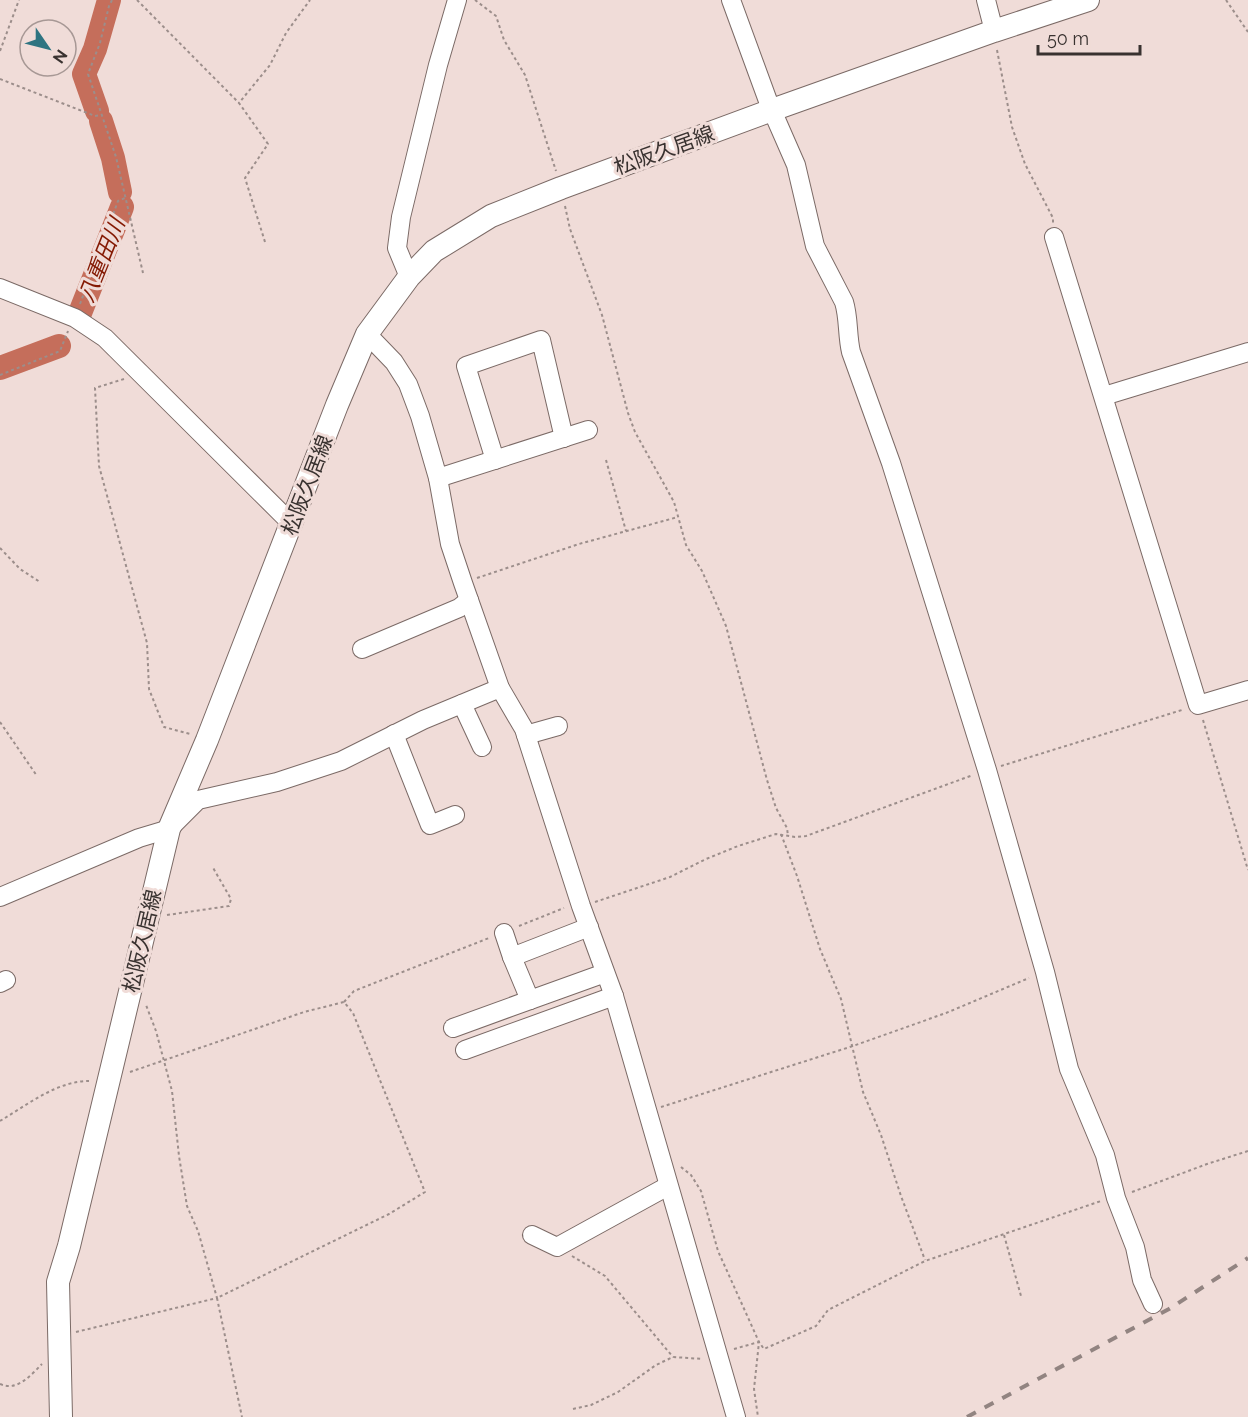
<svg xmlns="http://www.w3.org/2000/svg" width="1248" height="1417" viewBox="0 0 1248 1417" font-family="Raleway,'Noto Sans JP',sans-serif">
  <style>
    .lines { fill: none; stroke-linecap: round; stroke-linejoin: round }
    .river { stroke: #c56e5b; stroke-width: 24 }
    .minor-casing { stroke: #7b6a66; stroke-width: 20 }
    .major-casing { stroke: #7b6a66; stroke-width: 24 }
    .path { stroke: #9c8e8b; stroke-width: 2; stroke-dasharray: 3 3; stroke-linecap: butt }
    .minor { stroke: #fff; stroke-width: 18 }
    .major { stroke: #fff; stroke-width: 22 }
    .rail { stroke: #928481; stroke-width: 4; stroke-dasharray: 10 10; stroke-linecap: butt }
    .labels { text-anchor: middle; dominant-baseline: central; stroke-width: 6; stroke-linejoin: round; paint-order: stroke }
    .street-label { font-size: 21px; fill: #393230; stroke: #f0dcd8 }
    .water-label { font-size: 22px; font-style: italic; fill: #841903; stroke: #f0dcd8 }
  </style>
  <rect width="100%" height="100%" fill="#f0dcd8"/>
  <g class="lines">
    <g class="river">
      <polyline points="97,111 84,74 95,49 109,0"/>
      <polyline points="101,121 113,158 120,192"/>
      <polyline points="80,313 122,207"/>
      <polyline points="0,368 59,346"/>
    </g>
    <g class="minor-casing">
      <g id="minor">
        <path d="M731 0 768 101 796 165 815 246 844 302C849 318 847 335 851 352L891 463 987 770 1045 972 1069 1069 1105 1155 1116 1198 1135 1247 1142 1280 1153 1304"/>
        <polyline points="986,0 994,31"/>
        <polyline points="1054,237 1198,705 1248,690"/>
        <polyline points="409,277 397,248 401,217 438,65 457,0"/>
        <polyline points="0,288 75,318 105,338 292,524"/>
        <polyline points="367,334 394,362 408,384 420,416 438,478 450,544 463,583 500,688 524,729 581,906 614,996 736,1417"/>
        <polyline points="1104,396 1248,352"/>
        <polyline points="495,460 466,366 541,340 564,438"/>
        <polyline points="438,478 588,430"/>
        <polyline points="362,649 459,608 469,600"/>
        <polyline points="462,704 482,747"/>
        <polyline points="394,734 430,825 455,815"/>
        <polyline points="526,735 558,726"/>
        <polyline points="0,897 139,838 169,829 198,800 277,782 341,761 423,720 500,688"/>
        <polyline points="504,933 512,957 589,927"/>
        <polyline points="512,957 530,1000 605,973"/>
        <polyline points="0,983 6,980"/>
        <polyline points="453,1028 530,1000"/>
        <polyline points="465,1050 614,996"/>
        <polyline points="532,1235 557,1247 668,1186"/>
      </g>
    </g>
    <g class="major-casing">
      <polyline id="major" points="61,1417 58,1282 69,1246 169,829 207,740 337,405 367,334 409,277 434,251 491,216 561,188 772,110 994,31 1088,0"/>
    </g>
    <g class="path">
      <polyline points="112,0 109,6 100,43 88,74 116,157 143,273"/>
      <polyline points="137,0 239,103"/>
      <polyline points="475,0 496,16 504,40 525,75 556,171"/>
      <polyline points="1226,0 1248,32"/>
      <polyline points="997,50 1012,127 1025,164 1053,218 1053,223"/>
      <polyline points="0,51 19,0"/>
      <polyline points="0,79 95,116 101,115"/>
      <polyline points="565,206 570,229 602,315 628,413 635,432 674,502 686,545 702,571 726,626 767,780 776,808 787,828 788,836"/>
      <polyline points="265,242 245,178 268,144 239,103 270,65 286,33 310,0"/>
      <polyline points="80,304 118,201 125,198"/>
      <polyline points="0,375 60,351 68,331"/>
      <polyline points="124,379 95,388 99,466 147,643 149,689 164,727 190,734"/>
      <polyline points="606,460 626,531"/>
      <polyline points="0,548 20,569 40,582"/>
      <polyline points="477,578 579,544 678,517"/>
      <polyline points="1203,720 1248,870"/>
      <polyline points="0,722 37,776"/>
      <polyline points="1001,766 1182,710"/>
      <polyline points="781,834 797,876 820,949 841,999 863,1092 881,1135 901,1196 925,1260"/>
      <polyline points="595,902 670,877 706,859 738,846 776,834 795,837 806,836 973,775"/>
      <polyline points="167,915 229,906 231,899 212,866"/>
      <polyline points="519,926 564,908"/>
      <polyline points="344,1002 354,991 489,938"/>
      <polyline points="130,1072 304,1012 344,1002 353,1013 425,1192 389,1214 217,1298 242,1417"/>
      <polyline points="661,1107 853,1046 946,1013 1029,978"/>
      <path d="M0 1121C27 1105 57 1081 89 1081"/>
      <polyline points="681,1167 691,1175 701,1191 718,1251 759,1342 754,1389 758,1417"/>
      <polyline points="1132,1192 1207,1164 1248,1151"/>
      <polyline points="1004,1235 1021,1296"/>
      <polyline points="572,1256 605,1276 673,1357"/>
      <polyline points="76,1332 217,1298 198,1231 187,1206 179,1156 172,1091 156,1031 146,1005"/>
      <polyline points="734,1349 759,1342 764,1349 816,1326 828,1310 925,1261 1101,1201"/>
      <path d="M0 1384C17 1392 31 1375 42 1364"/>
      <polyline points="573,1409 591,1405 618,1392 656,1365 673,1357 703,1359"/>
    </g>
    <use href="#minor" class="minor"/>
    <use href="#major" class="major"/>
    <polyline class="rail" points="967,1417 1169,1309 1248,1258"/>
  </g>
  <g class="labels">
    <g class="street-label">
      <text transform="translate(664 150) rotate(-20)">松阪久居線</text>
      <text transform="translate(307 485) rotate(-69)">松阪久居線</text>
      <text transform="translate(142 941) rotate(-77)">松阪久居線</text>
    </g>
    <g class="water-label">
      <text transform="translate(101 260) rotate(-68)">八重田川</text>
    </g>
  </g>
  <g transform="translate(48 48) rotate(125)"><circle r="28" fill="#f0dcd8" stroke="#a79895" stroke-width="1.5"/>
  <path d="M0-4.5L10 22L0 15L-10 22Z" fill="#2e7481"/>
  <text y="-9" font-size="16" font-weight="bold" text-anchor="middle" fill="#393230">N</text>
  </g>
  <path d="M1038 45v9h102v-9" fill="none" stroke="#393230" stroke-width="3"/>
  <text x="1047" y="45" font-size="18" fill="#393230" stroke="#f0dcd8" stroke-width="4.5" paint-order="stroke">50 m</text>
</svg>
